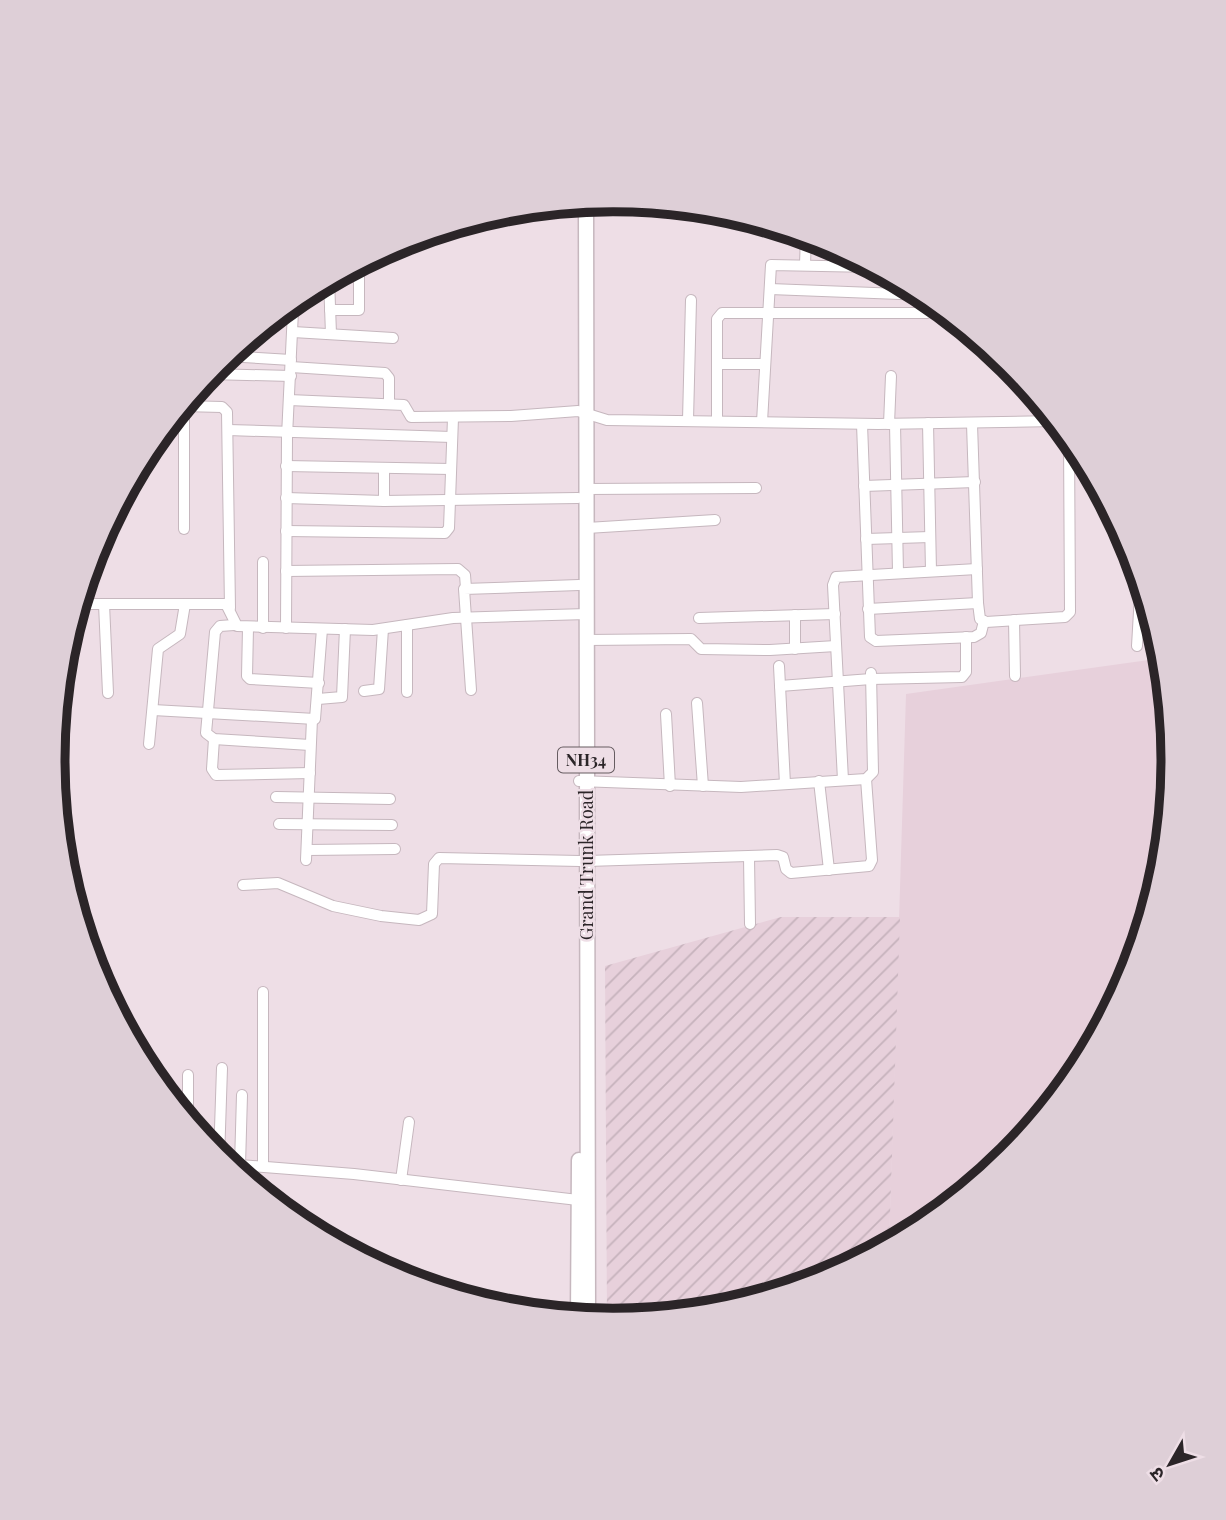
<svg xmlns="http://www.w3.org/2000/svg" width="1226" height="1520" font-family="'Playfair Display','Noto Sans Devanagari',serif">
  <defs>
    <pattern id="industrial-furrows" width="10" height="10" patternUnits="userSpaceOnUse" patternTransform="scale(1.75)"><rect width="10" height="10" fill="#e7d0db"/><path d="M-1 1l2-2M0 10L10 0M9 11l2-2" fill="none" stroke="#c6b2bc"/></pattern>
  </defs>
  <rect width="100%" height="100%" fill="#eedee6"/>
  <path fill="#e7d0db" d="M1163 658 1173 760 1163 870 1131 975 1079 1072 1009 1157 924 1226 889 1245 906 694Z"/>
  <path fill="url(#industrial-furrows)" d="M781 917H900L889 1245 827 1278 722 1310 607 1320 605 966Z"/>
  <g fill="none" stroke-linecap="round" stroke-linejoin="round">
    <g stroke="#c6b7be" stroke-width="12">
      <g id="minor">
        <path d="M805 264 806 236"/>
        <path d="M833 265V245"/>
        <path d="M329 279 331 334"/>
        <path d="M770 289 926 295"/>
        <path d="M330 310H359V263"/>
        <path d="M293 332 393 338"/>
        <path d="M984 343 986 356 1001 357"/>
        <path d="M226 356 291 360"/>
        <path d="M717 364H765"/>
        <path d="M291 367 385 373 389 378V403"/>
        <path d="M1013 368 1016 381 1027 385"/>
        <path d="M209 374 291 376"/>
        <path d="M289 400 404 405 411 417 511 416 578 411 607 420 878 424 1056 421"/>
        <path d="M182 406 222 407 227 412 230 608"/>
        <path d="M688 420 691 300"/>
        <path d="M717 421V319L722 313H927"/>
        <path d="M762 422 771 265 873 267"/>
        <path d="M928 423 931 571"/>
        <path d="M862 424 870 637 876 641 974 637 981 633 984 621"/>
        <path d="M889 424 891 376"/>
        <path d="M895 424 898 572"/>
        <path d="M972 424 978 603 980 619 986 622 1065 617 1070 612 1069 437"/>
        <path d="M228 430 452 437"/>
        <path d="M286 466 451 469"/>
        <path d="M864 486 975 482"/>
        <path d="M587 489 756 488"/>
        <path d="M286 498 384 501 578 498"/>
        <path d="M384 501V468"/>
        <path d="M587 528 715 520"/>
        <path d="M184 529V406"/>
        <path d="M286 531 445 533 449 528 453 418"/>
        <path d="M866 539 930 537"/>
        <path d="M263 562V628"/>
        <path d="M286 571 458 569 465 575 466 588"/>
        <path d="M77 604H226L237 626 373 630 453 618 587 614"/>
        <path d="M104 604 108 693"/>
        <path d="M868 609 978 603"/>
        <path d="M795 615V649"/>
        <path d="M699 618 835 614"/>
        <path d="M1014 620 1015 676"/>
        <path d="M234 625 220 626 215 632 206 733 214 739 310 745"/>
        <path d="M407 625V692"/>
        <path d="M248 628 247 676 250 679 319 683"/>
        <path d="M286 628 287 436 293 311"/>
        <path d="M587 640 691 639 701 649 770 650 836 646"/>
        <path d="M1137 646 1141 577"/>
        <path d="M779 666 785 784"/>
        <path d="M780 686 871 679 962 677 966 672V637"/>
        <path d="M471 690 464 589 579 585"/>
        <path d="M364 691 379 689 383 629"/>
        <path d="M318 699 342 697 345 629"/>
        <path d="M697 703 703 786"/>
        <path d="M153 710 315 719 322 629"/>
        <path d="M666 714 670 786"/>
        <path d="M214 739 212 769 216 775 310 773"/>
        <path d="M149 744 158 649 180 634 185 604"/>
        <path d="M843 780 833 585 836 577 977 569"/>
        <path d="M579 781 741 787 866 779 873 772 871 673"/>
        <path d="M819 781 829 870"/>
        <path d="M276 797 390 799"/>
        <path d="M279 824 392 825"/>
        <path d="M307 850 395 849"/>
        <path d="M749 857 750 924"/>
        <path d="M306 860 312 719"/>
        <path d="M587 861 777 855 783 857 786 869 791 873 869 866 872 860 866 779"/>
        <path d="M243 885 278 883 333 906 381 916 419 920 432 914 434 864 439 858 580 861"/>
        <path d="M263 992V1166"/>
        <path d="M188 1121V1075"/>
        <path d="M219 1159 222 1068"/>
        <path d="M227 1164 354 1174 578 1200"/>
        <path d="M240 1165 242 1095"/>
        <path d="M401 1180 409 1122"/>
      </g>
    </g>
    <g stroke="#c6b7be" stroke-width="17">
      <g id="highway">
        <path d="M586 202 588 1318"/>
        <path d="M578 1317 579 1160"/>
      </g>
    </g>
    <use href="#minor" stroke="#fff" stroke-width="10"/>
    <use href="#highway" stroke="#fff" stroke-width="14"/>
  </g>
  <g text-anchor="middle" stroke-width="5" stroke-linejoin="round" paint-order="stroke">
    <rect fill="#eedee6" stroke="#665c61" stroke-width="2" x="558" y="747.5" width="56" height="25" rx="5"/>
    <g font-size="16" font-weight="bold" fill="#2b2528">
      <text x="586" y="766">NH34</text>
    </g>
    <g font-size="18" fill="#2b2528" stroke="#eedee6">
      <text transform="translate(587 865) rotate(-90)" y="6">Grand Trunk Road</text>
    </g>
  </g>
  <path d="M0 0H1226V1520H0ZM65 760a548 548 0 1 1 1096 0a548 548 0 1 1-1096 0Z" fill="#decfd7" fill-rule="evenodd"/>
  <path fill="none" stroke="#2b2528" stroke-width="9" d="M65 760a548 548 0 1 1 1096 0a548 548 0 1 1-1096 0Z"/>
  <g transform="translate(1170 1464) rotate(231)" stroke="#eedee6" stroke-width="5" paint-order="stroke">
  <path d="M0-5L12 26L0 18L-12 26Z" fill="#2b2528"/>
  <text y="-10" font-size="19" font-weight="bold" text-anchor="middle" fill="#2b2528">उ</text>
  </g>
</svg>
